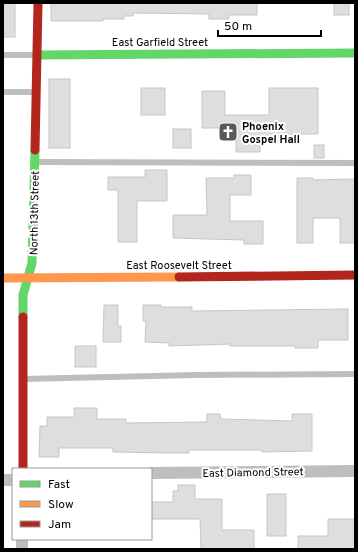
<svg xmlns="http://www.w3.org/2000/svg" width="358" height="552" font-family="Overpass,sans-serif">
  <rect width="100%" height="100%" fill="#fff"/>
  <g fill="#dedede" stroke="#c6c6c6">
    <rect x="3" y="3" width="12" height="34"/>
    <path d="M51 3H257V15H229V19H209V14L133 13V16H124V19H103V21H51Z"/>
    <rect x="334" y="3" width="15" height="12"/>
    <rect x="49" y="79" width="21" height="69"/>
    <rect x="141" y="88" width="24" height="27"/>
    <path d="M269 88H318V134H292V143H260V152H236V128H202V91H225V115H269Z"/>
    <rect x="173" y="129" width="18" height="19"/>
    <rect x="314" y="145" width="10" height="13"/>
    <path d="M145 170H167V201H137V242H118V190H108V177H145Z"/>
    <path d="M234 175H251V195H230V221H263V244H244V240L173 238V215H207L206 178H234Z"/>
    <path d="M297 178H313V180L355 179V243H340V218H313V243H297Z"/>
    <path d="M104 305H118V326H121V342H103Z"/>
    <path d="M143 305H161V307H192V311L348 309V340H318V348H295V346H230V344L169 346V343L145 342 146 321H143Z"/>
    <rect x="75" y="346" width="21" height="21"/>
    <path d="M74 408H97V419H126V423L207 422V414H220L221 419 292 421V414H312V451L262 452V450H189V453H172L113 452V448H59V457H39L40 426H47V417H74Z"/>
    <path d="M178 485H195V499H222V530H254V549H201L200 519H151V502H173V491H178Z"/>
    <rect x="267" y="494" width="19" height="42"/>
    <path d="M328 519H355V549H298V536H328Z"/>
  </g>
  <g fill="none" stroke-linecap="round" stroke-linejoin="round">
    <g stroke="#bebebe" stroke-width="6">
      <path d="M3 55H35"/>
      <path d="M3 92H35"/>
      <path d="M35 162 355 163"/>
      <path d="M23 379 196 375 355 374"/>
    </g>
    <g stroke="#bebebe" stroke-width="12">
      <path d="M151 473 355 471"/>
      <path d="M3 480H13"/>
      <path d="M22 549V539"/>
    </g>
    <g stroke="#63d668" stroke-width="9">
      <path d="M37 55 355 53"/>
      <path d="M23 317V295L32 263 35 150"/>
    </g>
    <path stroke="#ff974d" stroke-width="9" d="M3 278 179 277"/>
    <g stroke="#b3261e" stroke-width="9">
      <path d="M35 150 38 3"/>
      <path d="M179 277 355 275"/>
      <path d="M23 317V469"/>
    </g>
  </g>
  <defs>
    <g id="church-square" transform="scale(1)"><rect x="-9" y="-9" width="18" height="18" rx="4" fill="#595959" stroke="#fff"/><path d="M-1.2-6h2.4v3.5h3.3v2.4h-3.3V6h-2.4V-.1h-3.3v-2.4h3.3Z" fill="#fff"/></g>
  </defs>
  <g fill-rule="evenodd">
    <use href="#church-square" x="228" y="132"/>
  </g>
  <g text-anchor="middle" stroke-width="4" stroke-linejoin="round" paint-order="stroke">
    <g font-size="11" fill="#000" stroke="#fff">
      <text x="160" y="46">East Garfield Street</text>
      <text transform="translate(34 213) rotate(-89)" y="4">North 13th Street</text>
      <text x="179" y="269">East Roosevelt Street</text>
      <text transform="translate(253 472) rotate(-1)" y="4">East Diamond Street</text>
    </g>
    <g font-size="11" font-weight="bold" fill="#000" stroke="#fff" text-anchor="start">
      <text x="242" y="130">Phoenix<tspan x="242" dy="13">Gospel Hall</tspan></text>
    </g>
  </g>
  <rect width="358" height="552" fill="none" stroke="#000000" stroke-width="8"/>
  <rect x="12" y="468" width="140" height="72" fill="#ffffff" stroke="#999999"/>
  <rect x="20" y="481" width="20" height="6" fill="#63d668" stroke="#999999"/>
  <text x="48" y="488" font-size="12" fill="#000000">Fast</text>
  <rect x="20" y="501" width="20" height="6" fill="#ff974d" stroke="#999999"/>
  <text x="48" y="508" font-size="12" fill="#000000">Slow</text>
  <rect x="20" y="521" width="20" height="6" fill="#b3261e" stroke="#999999"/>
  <text x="48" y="528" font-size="12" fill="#000000">Jam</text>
  <path d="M218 30v6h103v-6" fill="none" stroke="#000000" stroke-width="2"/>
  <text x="224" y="30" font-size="12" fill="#000000" stroke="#ffffff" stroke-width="3" paint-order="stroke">50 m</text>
</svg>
